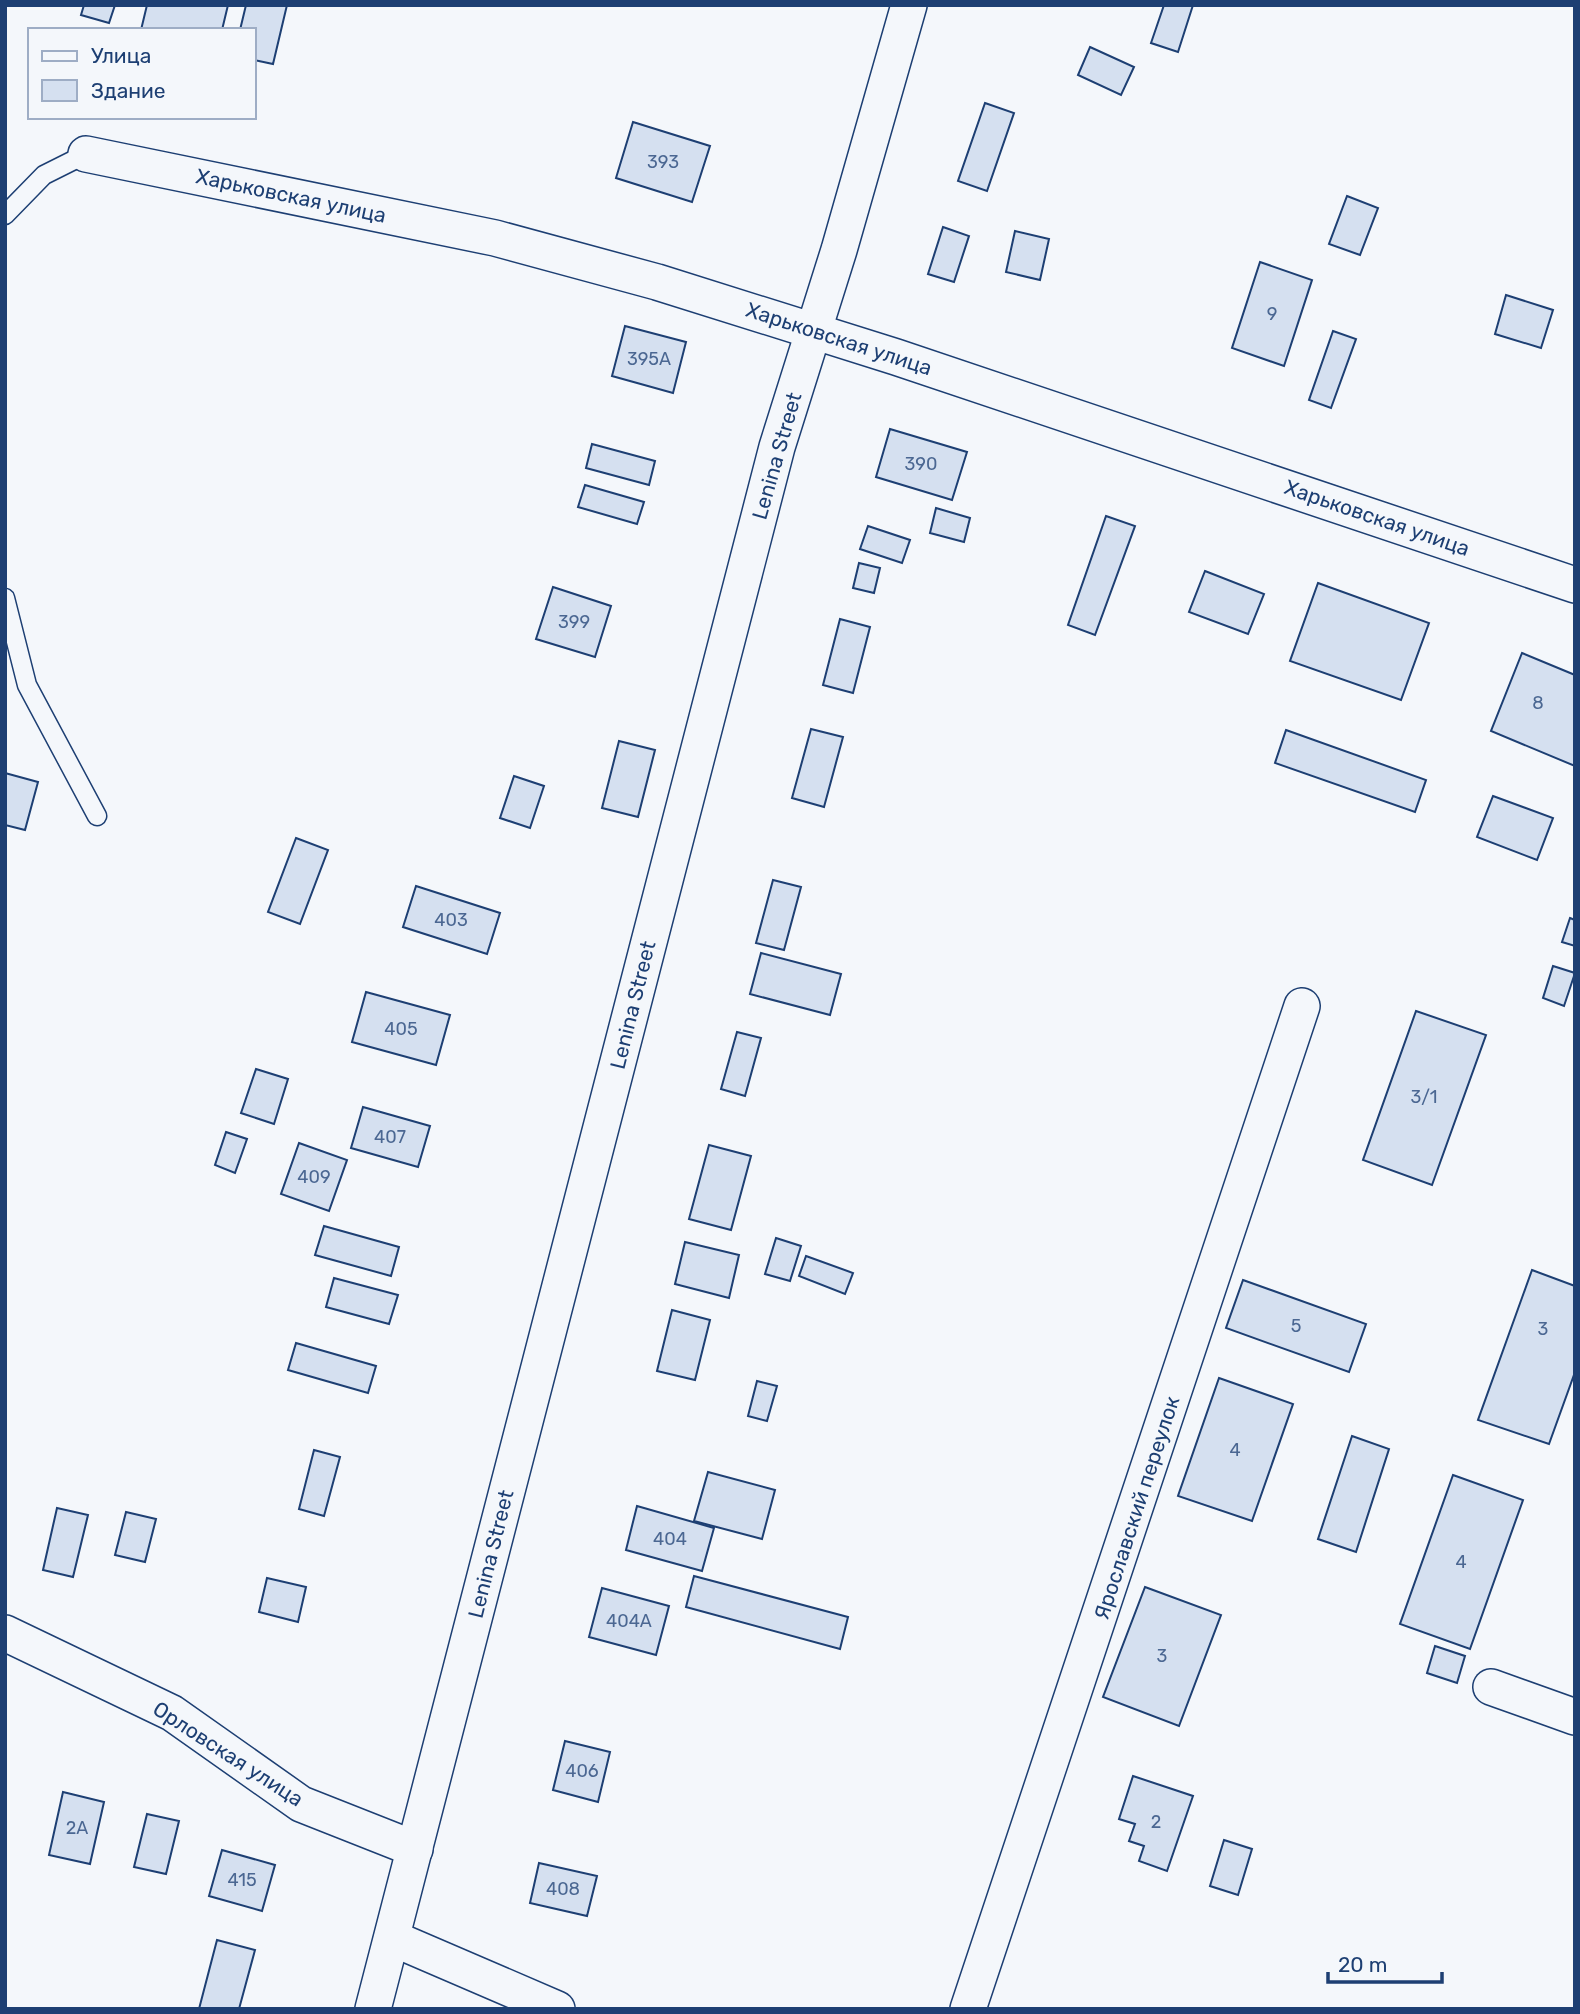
<svg xmlns="http://www.w3.org/2000/svg" width="1580" height="2014" font-family="Rubik,sans-serif">
  <rect width="100%" height="100%" fill="#f4f7fb"/>
  <g fill="#d5e0f0" stroke="#1d3f73" stroke-width="2">
    <path d="M84 5H115L109 23 81 15Z"/>
    <path d="M147 5H228L222 30H141Z"/>
    <path d="M246 5H287L273 64 254 60V30H240Z"/>
    <path d="M1164 5H1193L1178 52 1151 43Z"/>
    <path d="M1090 47 1134 67 1121 95 1078 75Z"/>
    <path d="M985 103 1014 113 987 191 958 181Z"/>
    <path d="M633 122 710 146 692 202 616 178Z"/>
    <path d="M1347 196 1378 208 1360 255 1329 244Z"/>
    <path d="M943 227 969 236 954 282 928 274Z"/>
    <path d="M1015 231 1049 239 1040 280 1006 272Z"/>
    <path d="M1260 262 1312 280 1284 366 1232 348Z"/>
    <path d="M1506 295 1553 310 1541 348 1495 334Z"/>
    <path d="M625 326 686 342 673 393 612 376Z"/>
    <path d="M1333 331 1356 339 1331 408 1309 400Z"/>
    <path d="M890 429 967 452 952 500 876 477Z"/>
    <path d="M592 444 655 461 649 485 586 468Z"/>
    <path d="M585 485 644 502 637 524 578 507Z"/>
    <path d="M936 508 970 518 964 542 930 533Z"/>
    <path d="M1106 516 1135 526 1095 635 1068 625Z"/>
    <path d="M868 526 910 540 902 563 860 549Z"/>
    <path d="M859 563 880 568 874 593 853 588Z"/>
    <path d="M1205 571 1264 594 1248 634 1189 612Z"/>
    <path d="M1318 583 1429 623 1401 700 1290 661Z"/>
    <path d="M553 587 611 606 595 657 536 639Z"/>
    <path d="M840 619 870 627 853 693 823 685Z"/>
    <path d="M1522 653 1575 675V766L1491 731Z"/>
    <path d="M811 729 843 737 824 807 792 798Z"/>
    <path d="M1286 730 1426 780 1415 812 1275 763Z"/>
    <path d="M619 741 655 750 638 817 602 808Z"/>
    <path d="M5 773 38 782 25 830 5 825Z"/>
    <path d="M514 776 544 786 530 828 500 818Z"/>
    <path d="M1493 796 1553 818 1537 860 1477 837Z"/>
    <path d="M296 838 328 850 300 924 268 912Z"/>
    <path d="M773 880 801 887 784 950 756 943Z"/>
    <path d="M416 886 500 913 487 954 403 927Z"/>
    <path d="M1570 918 1575 920V946L1562 942Z"/>
    <path d="M761 953 841 974 830 1015 750 994Z"/>
    <path d="M1553 966 1575 973 1564 1006 1543 998Z"/>
    <path d="M366 992 450 1015 436 1065 352 1042Z"/>
    <path d="M1416 1011 1486 1035 1432 1185 1363 1160Z"/>
    <path d="M737 1032 761 1038 745 1096 721 1089Z"/>
    <path d="M256 1069 288 1079 274 1124 241 1113Z"/>
    <path d="M363 1107 430 1126 418 1167 351 1148Z"/>
    <path d="M226 1132 247 1139 235 1173 215 1165Z"/>
    <path d="M299 1143 347 1160 329 1211 281 1194Z"/>
    <path d="M709 1145 751 1156 731 1230 689 1219Z"/>
    <path d="M324 1226 399 1247 391 1276 315 1255Z"/>
    <path d="M776 1238 801 1246 790 1281 765 1274Z"/>
    <path d="M685 1242 739 1255 729 1298 675 1284Z"/>
    <path d="M806 1256 853 1273 845 1294 799 1276Z"/>
    <path d="M1532 1270 1575 1286V1372L1549 1444 1478 1420Z"/>
    <path d="M334 1278 398 1295 389 1324 326 1307Z"/>
    <path d="M1243 1280 1366 1324 1349 1372 1226 1328Z"/>
    <path d="M672 1310 710 1320 695 1380 657 1371Z"/>
    <path d="M296 1343 376 1366 368 1393 288 1370Z"/>
    <path d="M1219 1378 1293 1404 1252 1521 1178 1496Z"/>
    <path d="M757 1381 777 1386 767 1421 748 1416Z"/>
    <path d="M1352 1436 1389 1449 1356 1552 1318 1539Z"/>
    <path d="M314 1450 340 1457 324 1516 299 1509Z"/>
    <path d="M708 1472 775 1490 762 1539 694 1521Z"/>
    <path d="M1453 1475 1523 1500 1470 1649 1400 1624Z"/>
    <path d="M637 1506 714 1528 702 1571 626 1550Z"/>
    <path d="M57 1508 88 1515 73 1577 43 1570Z"/>
    <path d="M126 1512 156 1519 145 1562 115 1555Z"/>
    <path d="M694 1576 848 1617 840 1649 686 1607Z"/>
    <path d="M267 1578 306 1587 298 1622 259 1612Z"/>
    <path d="M1145 1587 1221 1615 1179 1726 1103 1697Z"/>
    <path d="M602 1588 669 1606 656 1655 589 1637Z"/>
    <path d="M1435 1646 1465 1656 1457 1683 1427 1673Z"/>
    <path d="M565 1741 610 1752 598 1802 553 1790Z"/>
    <path d="M1133 1776 1193 1796 1167 1871 1139 1861 1144 1846 1129 1841 1135 1824 1119 1819Z"/>
    <path d="M63 1792 104 1802 90 1864 49 1855Z"/>
    <path d="M147 1814 179 1821 166 1874 134 1867Z"/>
    <path d="M1224 1840 1252 1849 1238 1895 1210 1886Z"/>
    <path d="M222 1850 275 1865 262 1911 209 1896Z"/>
    <path d="M539 1863 597 1876 587 1916 530 1903Z"/>
    <path d="M217 1940 255 1950 239 2009H199Z"/>
  </g>
  <g fill="none" stroke-linecap="round" stroke-linejoin="round">
    <g stroke="#1d3f73" stroke-width="21">
      <g id="lane">
        <path d="M5 215 44 175 86 154"/>
        <path d="M5 598 27 685 97 816"/>
      </g>
    </g>
    <g stroke="#1d3f73" stroke-width="38">
      <g id="street">
        <path d="M86 154 495 238 657 282 896 357 1575 585"/>
        <path d="M5 1633 172 1713 301 1804 415 1849"/>
        <path d="M1491 1687 1575 1717"/>
        <path d="M392 1938 557 2009"/>
        <path d="M373 2009 777 447 839 250 909 5"/>
        <path d="M968 2009 1302 1006"/>
      </g>
    </g>
    <use href="#lane" stroke="#f4f7fb" stroke-width="18"/>
    <use href="#street" stroke="#f4f7fb" stroke-width="35"/>
  </g>
  <g text-anchor="middle" stroke-width="5" stroke-linejoin="round" paint-order="stroke">
    <g font-size="18" fill="#4b6792">
      <text x="663" y="168">393</text>
      <text x="1272" y="320">9</text>
      <text x="649" y="365">395А</text>
      <text x="921" y="470">390</text>
      <text x="574" y="628">399</text>
      <text x="1538" y="709">8</text>
      <text x="451" y="926">403</text>
      <text x="401" y="1035">405</text>
      <text x="1424" y="1103">3/1</text>
      <text x="390" y="1143">407</text>
      <text x="314" y="1183">409</text>
      <text x="1296" y="1332">5</text>
      <text x="1543" y="1335">3</text>
      <text x="1235" y="1456">4</text>
      <text x="670" y="1545">404</text>
      <text x="1461" y="1568">4</text>
      <text x="629" y="1627">404А</text>
      <text x="1162" y="1662">3</text>
      <text x="582" y="1777">406</text>
      <text x="1156" y="1828">2</text>
      <text x="77" y="1834">2А</text>
      <text x="242" y="1886">415</text>
      <text x="563" y="1895">408</text>
    </g>
    <g font-size="21" fill="#1d3f73" stroke="#f4f7fb">
      <text transform="translate(291 196) rotate(12)" y="7">Харьковская улица</text>
      <text transform="translate(839 339) rotate(18)" y="7">Харьковская улица</text>
      <text transform="translate(777 456) rotate(-74)" y="7">Lenina Street</text>
      <text transform="translate(1377 518) rotate(19)" y="7">Харьковская улица</text>
      <text transform="translate(633 1005) rotate(-76)" y="7">Lenina Street</text>
      <text transform="translate(1137 1508) rotate(-72)" y="7">Ярославский переулок</text>
      <text transform="translate(491 1554) rotate(-76)" y="7">Lenina Street</text>
      <text transform="translate(228 1754) rotate(33)" y="7">Орловская улица</text>
    </g>
  </g>
  <rect width="1580" height="2014" fill="none" stroke="#1d3f73" stroke-width="14"/>
  <rect x="28" y="28" width="228" height="91" fill="#f4f7fb" stroke="#9eadc5" stroke-width="2"/>
  <rect x="42" y="51" width="35" height="10" fill="#f4f7fb" stroke="#9eadc5" stroke-width="2"/>
  <text x="91" y="63" font-size="21" fill="#1d3f73">Улица</text>
  <rect x="42" y="80" width="35" height="21" fill="#d5e0f0" stroke="#9eadc5" stroke-width="2"/>
  <text x="91" y="98" font-size="21" fill="#1d3f73">Здание</text>
  <path d="M1328 1972v10h114v-10" fill="none" stroke="#1d3f73" stroke-width="3.5"/>
  <text x="1338" y="1972" font-size="21" fill="#1d3f73" stroke="#f4f7fb" stroke-width="5" paint-order="stroke">20 m</text>
</svg>
